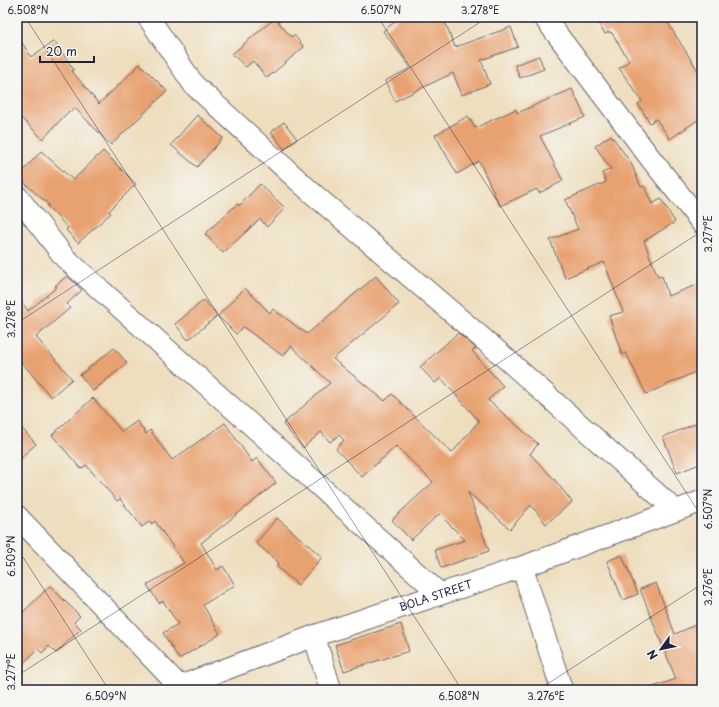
<svg xmlns="http://www.w3.org/2000/svg" width="719" height="707" font-family="'Playpen Sans',sans-serif">
  <rect width="100%" height="100%" fill="#f6f6f2"/>
  <filter id="ink" filterUnits="userSpaceOnUse"><feTurbulence type="fractalNoise" baseFrequency=".025" numOctaves="2"/><feDisplacementMap in="SourceGraphic" scale="8" xChannelSelector="R" yChannelSelector="G"/><feConvolveMatrix kernelMatrix="1 2 1 2 8 2 1 2 1" color-interpolation-filters="sRGB"/></filter>
  <filter id="wash" filterUnits="userSpaceOnUse"><feTurbulence type="fractalNoise" baseFrequency=".012" numOctaves="4" result="noise"/><feDisplacementMap in="SourceGraphic" scale="16" xChannelSelector="R" yChannelSelector="G"/><feGaussianBlur stdDeviation="0.9" result="paint"/><feColorMatrix in="noise" values="0 0 0 0 0 0 0 0 0 0 0 0 0 0 0 0 0 1.4 0 .05"/><feComposite in="paint" operator="in"/></filter>
  <g filter="url(#wash)">
    <rect width="100%" height="100%" fill="#eedebe"/>
    <g id="blocks">
      <g fill="#e8a170">
        <path d="M401 17H443L455 47 511 27 518 47 481 60 490 84 462 95 453 73 395 101 385 81 411 68 383 31Z"/>
        <path d="M594 17H664L702 77V117L670 139 656 119 650 123 638 104 642 101 619 68 629 61 612 33 609 32 605 34Z"/>
        <path d="M275 18 291 37 294 35 304 47 267 78 253 61 246 67 232 54Z"/>
        <path d="M17 35 31 57 54 41 74 70 72 71 99 104 140 64 167 91 111 145 75 108 70 113 69 111 43 139 17 114Z"/>
        <path d="M539 56 544 69 520 78 515 65Z"/>
        <path d="M572 89 585 117 540 136 563 181 539 193 537 189 500 206 479 161 457 174 435 135 468 116 475 128 516 109 517 113Z"/>
        <path d="M197 115 223 138 197 167 171 145Z"/>
        <path d="M284 122 297 139 284 149 271 132Z"/>
        <path d="M611 135 631 163 641 187 644 186 652 204 661 199 675 222 644 241 658 277 662 276 668 296 702 283V369L646 394 626 353 622 355 609 316 623 312 604 262 565 278 550 240 578 229 565 200 606 182 602 173 611 169 595 146Z"/>
        <path d="M41 151 73 180 103 151 136 184 109 211 111 213 78 243 66 230 68 228 47 206 49 205 18 177Z"/>
        <path d="M260 184 285 208 267 227 260 219 223 253 205 234 237 204 239 206Z"/>
        <path d="M67 276 82 290 67 304 70 308 36 337 72 379 51 397 17 357V295L28 311 57 287 55 286Z"/>
        <path d="M376 276 399 304 333 359 385 401 392 394 452 453 479 421 441 378 435 383 420 367 458 333 476 348 472 351 503 386 488 400 538 444 530 454 554 479 572 502 546 524 531 505 510 529 468 492 489 551 441 568 435 550 465 540 439 514 411 540 392 520 433 482 396 446 362 477 336 449 344 440 339 435 330 442 321 432 303 448 283 424 330 383 291 346 283 356 243 327 236 334 218 316 245 288 270 313 273 309 307 334Z"/>
        <path d="M204 300 217 316 188 340 175 324Z"/>
        <path d="M114 348 127 363 93 391 80 375Z"/>
        <path d="M93 398 122 432 137 421 146 434 150 430 172 460 225 423 252 462 257 458 276 483 201 543 217 570 223 566 235 585 203 605 220 634 179 659 163 633 178 624 163 601 159 603 147 585 184 563 155 521 152 524 150 521 142 527 120 499 117 501 86 465 81 469 52 435Z"/>
        <path d="M702 421V463L677 473 663 437Z"/>
        <path d="M17 423 36 444 17 461Z"/>
        <path d="M277 518 322 557 298 585 276 566 279 563 256 543Z"/>
        <path d="M622 555 638 594 623 600 607 561Z"/>
        <path d="M656 583 675 634 702 622V690H651L650 688 676 679 640 589Z"/>
        <path d="M50 586 80 616 74 622 81 629 56 653 49 646 42 653 38 649 17 669V618Z"/>
        <path d="M401 624 409 651 344 671 335 645Z"/>
      </g>
    </g>
  </g>
  <g filter="url(#ink)">
    <use href="#blocks" fill-opacity="0" stroke="#696469" stroke-width="1"/>
    <g fill="none" stroke-linecap="round" stroke-linejoin="round">
      <g stroke="#696469" stroke-width="23">
        <g id="minor">
          <path d="M148 17 194 85 312 193 502 355 675 510"/>
          <path d="M544 17 651 159 702 223"/>
          <path d="M17 196 65 258 440 594"/>
          <path d="M17 516 179 686"/>
          <path d="M522 567 562 690"/>
          <path d="M314 636 331 690"/>
          <path id="s1" d="M170 690 314 636 522 567 702 501"/>
        </g>
      </g>
      <use href="#minor" stroke="#fff" stroke-width="21"/>
    </g>
  </g>
  <path fill="none" stroke="#22223b" stroke-width="1" stroke-opacity="0.45" d="M25 17 462 690M378 17 702 517M17 323 488 17M17 548 109 690M17 676 702 231M538 690 702 584"/>
  <g text-anchor="middle" stroke-width="3.5" stroke-linejoin="round" paint-order="stroke">
    <g font-size="11" fill="#22223b" stroke="#f6f6f2">
      <text dy="4" stroke="none"><textPath href="#s1" startOffset="282">BOLA STREET</textPath></text>
    </g>
  </g>
  <rect width="719" height="707" fill="none" stroke="#f6f6f2" stroke-width="44"/>
  <g transform="translate(661 649) rotate(237)" stroke="#f6f6f2" stroke-width="3" paint-order="stroke">
  <path d="M0-3L7 15L0 10L-7 15Z" fill="#22223b"/>
  <text y="-6" font-size="11" font-weight="bold" text-anchor="middle" fill="#22223b">N</text>
  </g>
  <path d="M40 56v6h54v-6" fill="none" stroke="#22223b" stroke-width="2"/>
  <text x="46" y="56" font-size="12" fill="#22223b" stroke="#f6f6f2" stroke-width="3" paint-order="stroke">20 m</text>
  <rect x="22" y="22" width="675" height="663" fill="none" stroke="#22223b" stroke-width="1.5"/>
  <g font-size="10" text-anchor="middle" fill="#22223b">
    <text x="28" y="14">6.508°N</text>
    <text x="381" y="14">6.507°N</text>
    <text x="480" y="14">3.278°E</text>
    <text transform="translate(708 234) rotate(-90)" y="4">3.277°E</text>
    <text transform="translate(11 319) rotate(-90)" y="4">3.278°E</text>
    <text transform="translate(708 509) rotate(-90)" y="4">6.507°N</text>
    <text transform="translate(11 556) rotate(-90)" y="4">6.509°N</text>
    <text transform="translate(708 587) rotate(-90)" y="4">3.276°E</text>
    <text transform="translate(11 672) rotate(-90)" y="4">3.277°E</text>
    <text x="106" y="700">6.509°N</text>
    <text x="459" y="700">6.508°N</text>
    <text x="546" y="700">3.276°E</text>
  </g>
</svg>
